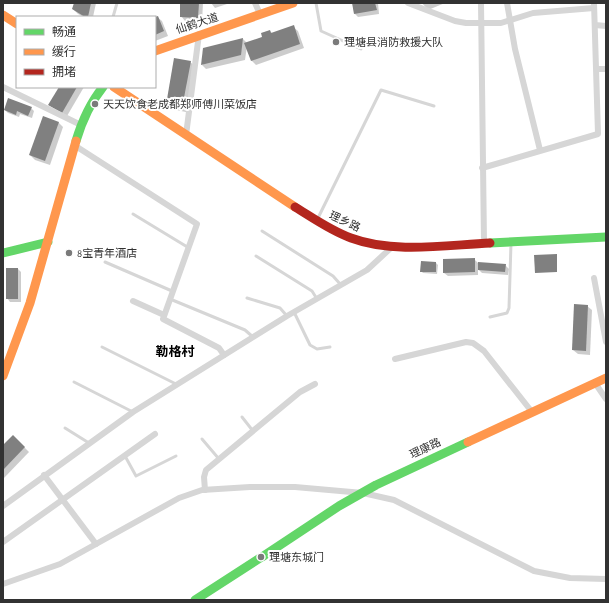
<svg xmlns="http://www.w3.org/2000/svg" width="609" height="603" font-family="'Alegreya Sans','Noto Sans SC',sans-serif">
  <rect width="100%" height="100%" fill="#fff"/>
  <g fill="#0003">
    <path d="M75 3H96L93 17H84L78 14 73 9Z"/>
    <path d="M181 3H203L202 22 185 21 181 16Z"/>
    <path d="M211 3H230L215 8Z"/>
    <path d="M353 3H378L379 14 358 17 355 14Z"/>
    <path d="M422 3H445L428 10Z"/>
    <path d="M157 17 162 21 168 36 155 41V18Z"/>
    <path d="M293 27 298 31 304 48 256 65 252 61 247 46 245 60 206 69 202 65 243 39 247 43 263 37 270 31 273 34Z"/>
    <path d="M190 62 195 66 186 112 171 109 167 105Z"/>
    <path d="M60 87H84L67 116 50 105Z"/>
    <path d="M31 108 34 111 32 118 20 114 19 117 8 113 5 110Z"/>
    <path d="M58 122 63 127 50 165 35 160 30 155Z"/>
    <path d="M474 259 478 263 505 265 509 269 508 275 482 273 478 269V275L448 276 444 273Z"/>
    <path d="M436 263 438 265 437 274 423 273 421 271Z"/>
    <path d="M18 269 21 272V302H10L7 298Z"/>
    <path d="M587 306 592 310 590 355 578 354 573 350Z"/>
    <path d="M13 436 29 452 4 478 3 447Z"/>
  </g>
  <g fill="#808080">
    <path d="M74 3H91L88 17H85L72 9Z"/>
    <path d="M180 3H199L198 18 180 17Z"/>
    <path d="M352 3H375L377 10 354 14Z"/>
    <path d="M158 16 164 31 155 35V17Z"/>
    <path d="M294 25 300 44 251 61 244 43 262 37 261 33 270 30 271 33Z"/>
    <path d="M243 38 241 55 201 65 203 48Z"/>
    <path d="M174 58 191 61 182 108 166 105Z"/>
    <path d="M59 87H77L62 113 48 105Z"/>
    <path d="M8 98 32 107 28 116 17 111 16 115 4 110Z"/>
    <path d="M43 116 59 122 45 161 29 155Z"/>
    <path d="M557 254V272L535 273 534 255Z"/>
    <path d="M475 258V272L443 273V259Z"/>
    <path d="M421 261 436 262V272H420Z"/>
    <path d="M478 262 506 264 505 272 478 270Z"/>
    <rect x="6" y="268" width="12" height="31"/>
    <path d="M574 304 588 305 586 351 572 350Z"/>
    <path d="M13 435 25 447 3 470V445Z"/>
  </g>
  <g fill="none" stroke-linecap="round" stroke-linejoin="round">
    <g stroke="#d6d6d6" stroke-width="3">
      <path d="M316 3 321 31 361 49"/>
      <path d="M113 17 117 3"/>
      <path d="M133 214 189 248"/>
      <path d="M317 220 381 90 434 106"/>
      <path d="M262 231 333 276 341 285"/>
      <path d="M256 256 312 291 317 299"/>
      <path d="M105 262 172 291"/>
      <path d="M247 298 280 308 287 316"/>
      <path d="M170 299 245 330 253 337"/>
      <path d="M294 312 310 345 317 349 330 347"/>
      <path d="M490 317 507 313 509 308 511 243"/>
      <path d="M102 347 176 384"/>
      <path d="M74 382 133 412"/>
      <path d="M242 417 253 431"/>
      <path d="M65 428 89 443"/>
      <path d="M202 439 219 459"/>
      <path d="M125 456 136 476 176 456"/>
    </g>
    <g stroke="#d6d6d6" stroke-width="6">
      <path d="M255 3 260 14"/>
      <path d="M408 3 455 21 466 23H501L533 13 594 8"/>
      <path d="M481 3 484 243"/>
      <path d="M507 3 515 49 540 150"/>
      <path d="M595 25 606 26"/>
      <path d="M597 69H606"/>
      <path d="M3 87 81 125"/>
      <path d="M186 135 199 34"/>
      <path d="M74 145 197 224 163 319 219 348 224 355"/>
      <path d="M482 168 598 134 594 3"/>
      <path d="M594 278 606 342"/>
      <path d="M133 301 164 315"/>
      <path d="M395 359 466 342 473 343 484 351 532 412"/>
      <path d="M595 383 606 399"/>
      <path d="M44 475 96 544"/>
      <path d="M205 490 204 477 206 470 300 392 315 384"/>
      <path d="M3 506 133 412 287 316 367 270 393 246"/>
      <path d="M3 542 155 434"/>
      <path d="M3 584 60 564 179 498 202 490 250 487H295L363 493 394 500 534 571 570 578 606 579"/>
    </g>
    <g stroke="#63d668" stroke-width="9">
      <path d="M76 141C82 121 90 103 103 87"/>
      <path d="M490 243 606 237"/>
      <path d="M3 253 48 242"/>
      <path d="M262 557 339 506 376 485 468 442"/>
      <path d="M195 600 260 558"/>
    </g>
    <g stroke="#ff974d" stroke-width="9">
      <path d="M3 15 17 24"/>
      <path d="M155 51 293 3"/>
      <path d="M114 87 295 207"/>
      <path d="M3 376 30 303 76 141"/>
      <path d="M468 442 606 378"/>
    </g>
    <path stroke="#b3261e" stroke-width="9" d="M295 207C313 218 331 231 351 238 394 254 446 245 490 243"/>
  </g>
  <g fill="#7a7a7a" stroke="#fff" stroke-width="1.5">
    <circle cx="336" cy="42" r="4"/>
    <circle cx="95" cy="104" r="4"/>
    <circle cx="69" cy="253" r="4"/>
    <circle cx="261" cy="557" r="4"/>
  </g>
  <g text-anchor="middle" stroke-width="4" stroke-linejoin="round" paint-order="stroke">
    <g font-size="11" fill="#323232" stroke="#fff">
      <text transform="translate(197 23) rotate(-18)" y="4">仙鹤大道</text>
      <text transform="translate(345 221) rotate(25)" y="4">理乡路</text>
      <text transform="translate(425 448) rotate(-25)" y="4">理康路</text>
    </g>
    <g font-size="11" fill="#323232" stroke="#fff" text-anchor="start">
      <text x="344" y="46">理塘县消防救援大队</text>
      <text x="103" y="108">天天饮食老成都郑师傅川菜饭店</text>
      <text x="77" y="257">8宝青年酒店</text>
      <text x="269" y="561">理塘东城门</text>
    </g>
    <g font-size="13" font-weight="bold" fill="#000" stroke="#fff">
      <text x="175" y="356">勒格村</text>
    </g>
  </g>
  <rect width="609" height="603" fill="none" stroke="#323232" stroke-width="8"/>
  <rect x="16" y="16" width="140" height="72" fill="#ffffff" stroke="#adadad"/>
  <rect x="24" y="29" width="20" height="6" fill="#63d668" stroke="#adadad"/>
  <text x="52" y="36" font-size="12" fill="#323232">畅通</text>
  <rect x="24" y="49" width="20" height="6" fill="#ff974d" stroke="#adadad"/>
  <text x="52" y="56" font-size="12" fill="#323232">缓行</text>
  <rect x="24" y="69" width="20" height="6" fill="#b3261e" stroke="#adadad"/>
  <text x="52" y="76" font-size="12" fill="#323232">拥堵</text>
</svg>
